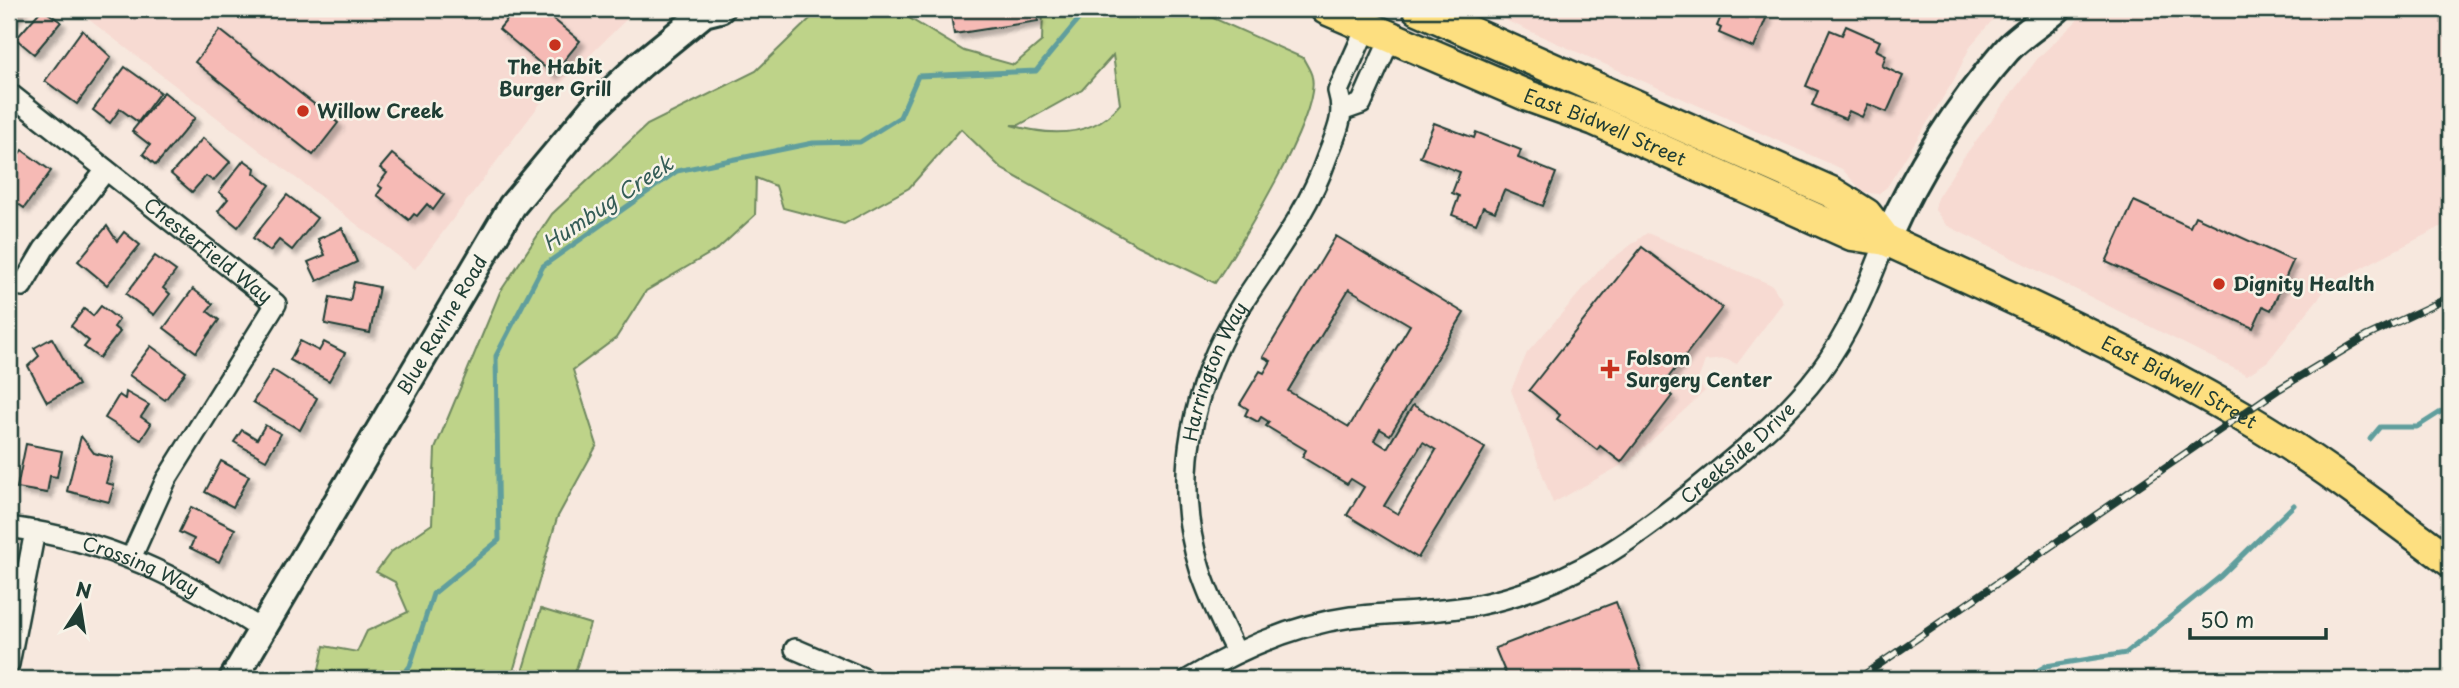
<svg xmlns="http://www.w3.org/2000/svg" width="2459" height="688" font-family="'Playpen Sans',sans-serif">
  <defs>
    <filter id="shadow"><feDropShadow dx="5" dy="5" stdDeviation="2" flood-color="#0004"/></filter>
  </defs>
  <rect width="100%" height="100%" fill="#f7e8de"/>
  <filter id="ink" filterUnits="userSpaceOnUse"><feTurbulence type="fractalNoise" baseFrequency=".0143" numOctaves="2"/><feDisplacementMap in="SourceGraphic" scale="14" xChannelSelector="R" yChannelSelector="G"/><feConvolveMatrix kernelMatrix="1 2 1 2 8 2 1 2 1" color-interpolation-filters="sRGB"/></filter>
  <g filter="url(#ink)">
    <g fill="#f7dad2">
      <path d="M75 9H637L540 104 415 269Z"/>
      <path d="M1480 9H2002L1971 45 1954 80 1887 187 1878 194 1863 192 1842 169Z"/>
      <path d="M2089 9H2450V222L2330 284 2268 361 2247 375 1946 225 1935 210 1937 198 1963 158 2038 58Z"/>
      <path d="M1647 233 1772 285 1783 302 1737 364 1725 359 1705 361 1697 383 1705 391 1629 461 1553 503 1511 390 1527 353 1542 336 1604 265Z"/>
    </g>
    <g fill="#bed389" stroke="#6e885e" stroke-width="2" fill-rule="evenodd">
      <path d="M820 9H894L964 51 1014 65 1042 41 1043 9H1193L1303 58C1306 64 1311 71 1312 77 1321 115 1238 248 1215 283L1139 246 1002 169 961 129 909 188 844 224 783 208 776 186 756 178 755 215 719 248 646 291 616 338 573 370 597 445 557 518 511 679H317L324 646 357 652 367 631 408 612 395 582 376 572 391 552 432 524 435 449 500 292 552 214 647 125 756 71ZM1113 55 1120 104C1092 139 1049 136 1011 125H1019L1082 90Z"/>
      <path d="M541 609 590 624 573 679H520Z"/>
    </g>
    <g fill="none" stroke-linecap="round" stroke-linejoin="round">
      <g stroke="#609e9d" stroke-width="5">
        <path d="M2370 439 2380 427H2417L2450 406"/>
        <path d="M400 679 410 666 433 594 499 540 496 356 543 266 677 171 813 143 860 142 900 117 918 76 1036 71 1087 9"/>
        <path d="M2023 679 2046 666 2126 653 2221 576 2294 505"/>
      </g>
    </g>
    <g fill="#f6bab5" stroke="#1f3d34" stroke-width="2" fill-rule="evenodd" filter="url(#shadow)">
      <path d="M9 9H22L9 24Z"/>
      <path d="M42 9 61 22 34 54 16 39Z"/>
      <path d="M516 9H541L580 41 553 74 499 29Z"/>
      <path d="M950 9H1036L1038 21 954 34Z"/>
      <path d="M1724 9H1764L1762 14 1767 16 1754 48 1719 33 1721 28 1717 26Z"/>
      <path d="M1846 26 1880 41 1876 50 1886 55 1882 66 1903 76 1887 112 1868 104 1862 117 1849 111 1845 119 1812 105 1818 91 1806 86 1830 30 1842 35Z"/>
      <path d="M82 30 111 57 77 104 45 81Z"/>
      <path d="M220 30 338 123 313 155 195 62Z"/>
      <path d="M125 67 160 92 138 122 120 109 110 123 93 110Z"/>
      <path d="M164 92 195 118 156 165 143 154 150 145 132 131Z"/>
      <path d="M1434 123 1474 138 1476 132 1521 150 1518 158 1556 173 1543 206 1504 190 1495 212 1483 207 1476 224 1452 215 1459 196 1452 193 1460 172 1420 157Z"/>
      <path d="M203 138 230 162 213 181 206 176 192 192 171 174Z"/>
      <path d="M22 150 51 171 24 208 9 197V167Z"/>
      <path d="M392 154 444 195 433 210 427 204 417 216 414 214 409 220 377 195 382 188 378 185 387 173 380 168Z"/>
      <path d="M244 160 255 168 254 173 270 185 238 227 218 211 228 199 219 192Z"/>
      <path d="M287 195 317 218 292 250 279 240 270 251 253 238Z"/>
      <path d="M2134 201 2190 227 2195 216 2293 261 2271 310 2263 306 2253 328 2106 262Z"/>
      <path d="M107 226 117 241 124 232 140 245 107 285 78 261Z"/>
      <path d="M342 228 357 262 317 281 308 262 325 255 318 239Z"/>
      <path d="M1336 236 1464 313 1390 435 1380 429 1374 440 1387 448 1413 405 1485 448 1418 558 1347 515 1364 487 1351 479 1347 484 1302 457 1306 450 1266 426 1269 422 1261 417 1258 422 1245 415 1248 409 1240 404 1260 371 1264 373 1271 361 1263 357ZM1349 289 1410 325 1349 427 1288 391ZM1423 442 1436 450 1398 514 1384 506Z"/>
      <path d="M1642 247 1722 308 1661 387 1672 396 1621 462 1600 446 1597 450 1557 419 1560 415 1529 390Z"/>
      <path d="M155 256 176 271 163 288 170 294 154 315 126 294Z"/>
      <path d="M354 282 379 287 370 333 325 324 330 297 350 301Z"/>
      <path d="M193 289 213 304 207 311 219 320 196 352 164 328Z"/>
      <path d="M101 306 119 320 114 327 120 332 99 358 84 347 89 341 71 326 84 309 93 316Z"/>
      <path d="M52 338 78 385 47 402 28 366 39 356 34 348Z"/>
      <path d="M300 341 319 351 324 342 345 353 329 381 290 360Z"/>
      <path d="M151 346 186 372 165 400 129 375Z"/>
      <path d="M273 370 317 398 300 430 253 402Z"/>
      <path d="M126 392 149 405 141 417 151 424 141 440 105 418 119 395 125 399Z"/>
      <path d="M265 425 281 434 266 460 234 442 242 430 257 439Z"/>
      <path d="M81 436 94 453 113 458 106 483 114 485 109 502 67 491Z"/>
      <path d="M26 444 62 451 57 477 50 476 47 493 17 488Z"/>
      <path d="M221 461 249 476 233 507 205 492Z"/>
      <path d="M191 507 235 529 219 562 190 548 194 539 179 532Z"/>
      <path d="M1616 602 1643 675 1633 679H1508L1495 648Z"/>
    </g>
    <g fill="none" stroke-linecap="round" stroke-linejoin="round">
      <g stroke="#1f3d34" stroke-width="24">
        <g id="street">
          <path id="s1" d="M9 93 276 304 166 480 131 558"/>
          <path d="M1344 110 1361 104 1391 37"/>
          <path d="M22 286 44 249 106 170"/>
          <path id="s2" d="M9 527C109 541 179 576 262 630"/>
          <path d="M795 649 865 679"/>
          <path id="s3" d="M1236 652C1223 625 1209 598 1200 569 1171 478 1192 384 1242 304 1273 256 1308 212 1327 157 1336 133 1346 117 1338 91L1367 26"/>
          <path d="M9 664 35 531"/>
          <path id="s4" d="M1189 679C1239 649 1293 625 1351 617 1393 612 1437 613 1478 605 1574 585 1639 537 1712 476 1751 444 1789 413 1819 373 1849 333 1868 287 1886 240"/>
        </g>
      </g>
      <g stroke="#1f3d34" stroke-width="32">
        <g id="secondary">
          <path d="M1886 240C1916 172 1957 107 2007 50 2021 35 2041 23 2057 9"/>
          <path id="s5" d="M233 679 512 206 592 110 640 65 704 13 720 9"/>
        </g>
      </g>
      <g stroke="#1f3d34" stroke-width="35">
        <g id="primary">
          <path id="s6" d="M1326 9 1528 96 1595 120 1852 235 1886 240C2006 295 2128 349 2242 416 2315 458 2382 511 2450 561"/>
          <path d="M1418 9 1831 192 1866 214 1886 240"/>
        </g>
      </g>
      <use href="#street" stroke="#f7f3e8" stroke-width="19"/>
      <use href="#secondary" stroke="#f7f3e8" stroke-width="26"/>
      <use href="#primary" stroke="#fddf80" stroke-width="30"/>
      <g stroke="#1f3d34" stroke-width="8">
        <path id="rail" d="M1858 679 2279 389 2367 336 2450 297"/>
      </g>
      <use href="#rail" stroke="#f7f3e8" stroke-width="5" stroke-dasharray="16" stroke-linecap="butt"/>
    </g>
  </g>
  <g fill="#c8321e" stroke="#f7f3e8" stroke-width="2.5">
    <circle cx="555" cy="45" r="7"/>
    <circle cx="303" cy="111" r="7"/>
    <circle cx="2219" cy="284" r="7"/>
    <path d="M1606.5 358.5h7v7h7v7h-7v7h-7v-7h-7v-7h7z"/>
  </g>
  <g text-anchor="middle" stroke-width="5" stroke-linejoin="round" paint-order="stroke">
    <g font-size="19" font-weight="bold" fill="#1f3d34" stroke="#f7f3e8" text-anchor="start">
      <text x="555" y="74" text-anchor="middle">The Habit<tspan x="555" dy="22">Burger Grill</tspan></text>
      <text x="317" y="118">Willow Creek</text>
      <text x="2233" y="291">Dignity Health</text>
      <text x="1626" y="365">Folsom<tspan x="1626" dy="22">Surgery Center</tspan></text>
    </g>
    <g font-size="19" fill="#1f3d34" stroke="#f7f3e8">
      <text dy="7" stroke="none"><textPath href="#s6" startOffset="303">East Bidwell Street</textPath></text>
      <text dy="7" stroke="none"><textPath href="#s1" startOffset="254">Chesterfield Way</textPath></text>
      <text dy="7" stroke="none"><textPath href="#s5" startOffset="411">Blue Ravine Road</textPath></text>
      <text dy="7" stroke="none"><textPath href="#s3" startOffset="294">Harrington Way</textPath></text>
      <text dy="7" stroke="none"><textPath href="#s6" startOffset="933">East Bidwell Street</textPath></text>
      <text dy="7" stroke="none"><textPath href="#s4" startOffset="607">Creekside Drive</textPath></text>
      <text dy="7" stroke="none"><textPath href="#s2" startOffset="138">Crossing Way</textPath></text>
    </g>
    <g font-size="21" font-style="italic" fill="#355d57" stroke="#f7f3e8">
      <text transform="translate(608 204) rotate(-34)" y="7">Humbug Creek</text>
    </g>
  </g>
  <rect width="2459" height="688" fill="none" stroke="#f7f3e8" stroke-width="35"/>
  <rect x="18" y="18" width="2424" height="653" fill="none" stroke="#1f3d34" stroke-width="2.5" filter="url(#ink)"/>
  <g transform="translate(80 607) rotate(12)" stroke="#f7f3e8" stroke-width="5" paint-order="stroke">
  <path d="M0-5L12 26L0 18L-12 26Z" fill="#1f3d34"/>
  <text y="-10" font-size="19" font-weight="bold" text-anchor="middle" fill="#1f3d34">N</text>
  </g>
  <path d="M2190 628v10h136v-10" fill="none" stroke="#1f3d34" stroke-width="3.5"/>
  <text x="2200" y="628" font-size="21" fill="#1f3d34" stroke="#f7f3e8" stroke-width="5" paint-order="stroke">50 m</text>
</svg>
